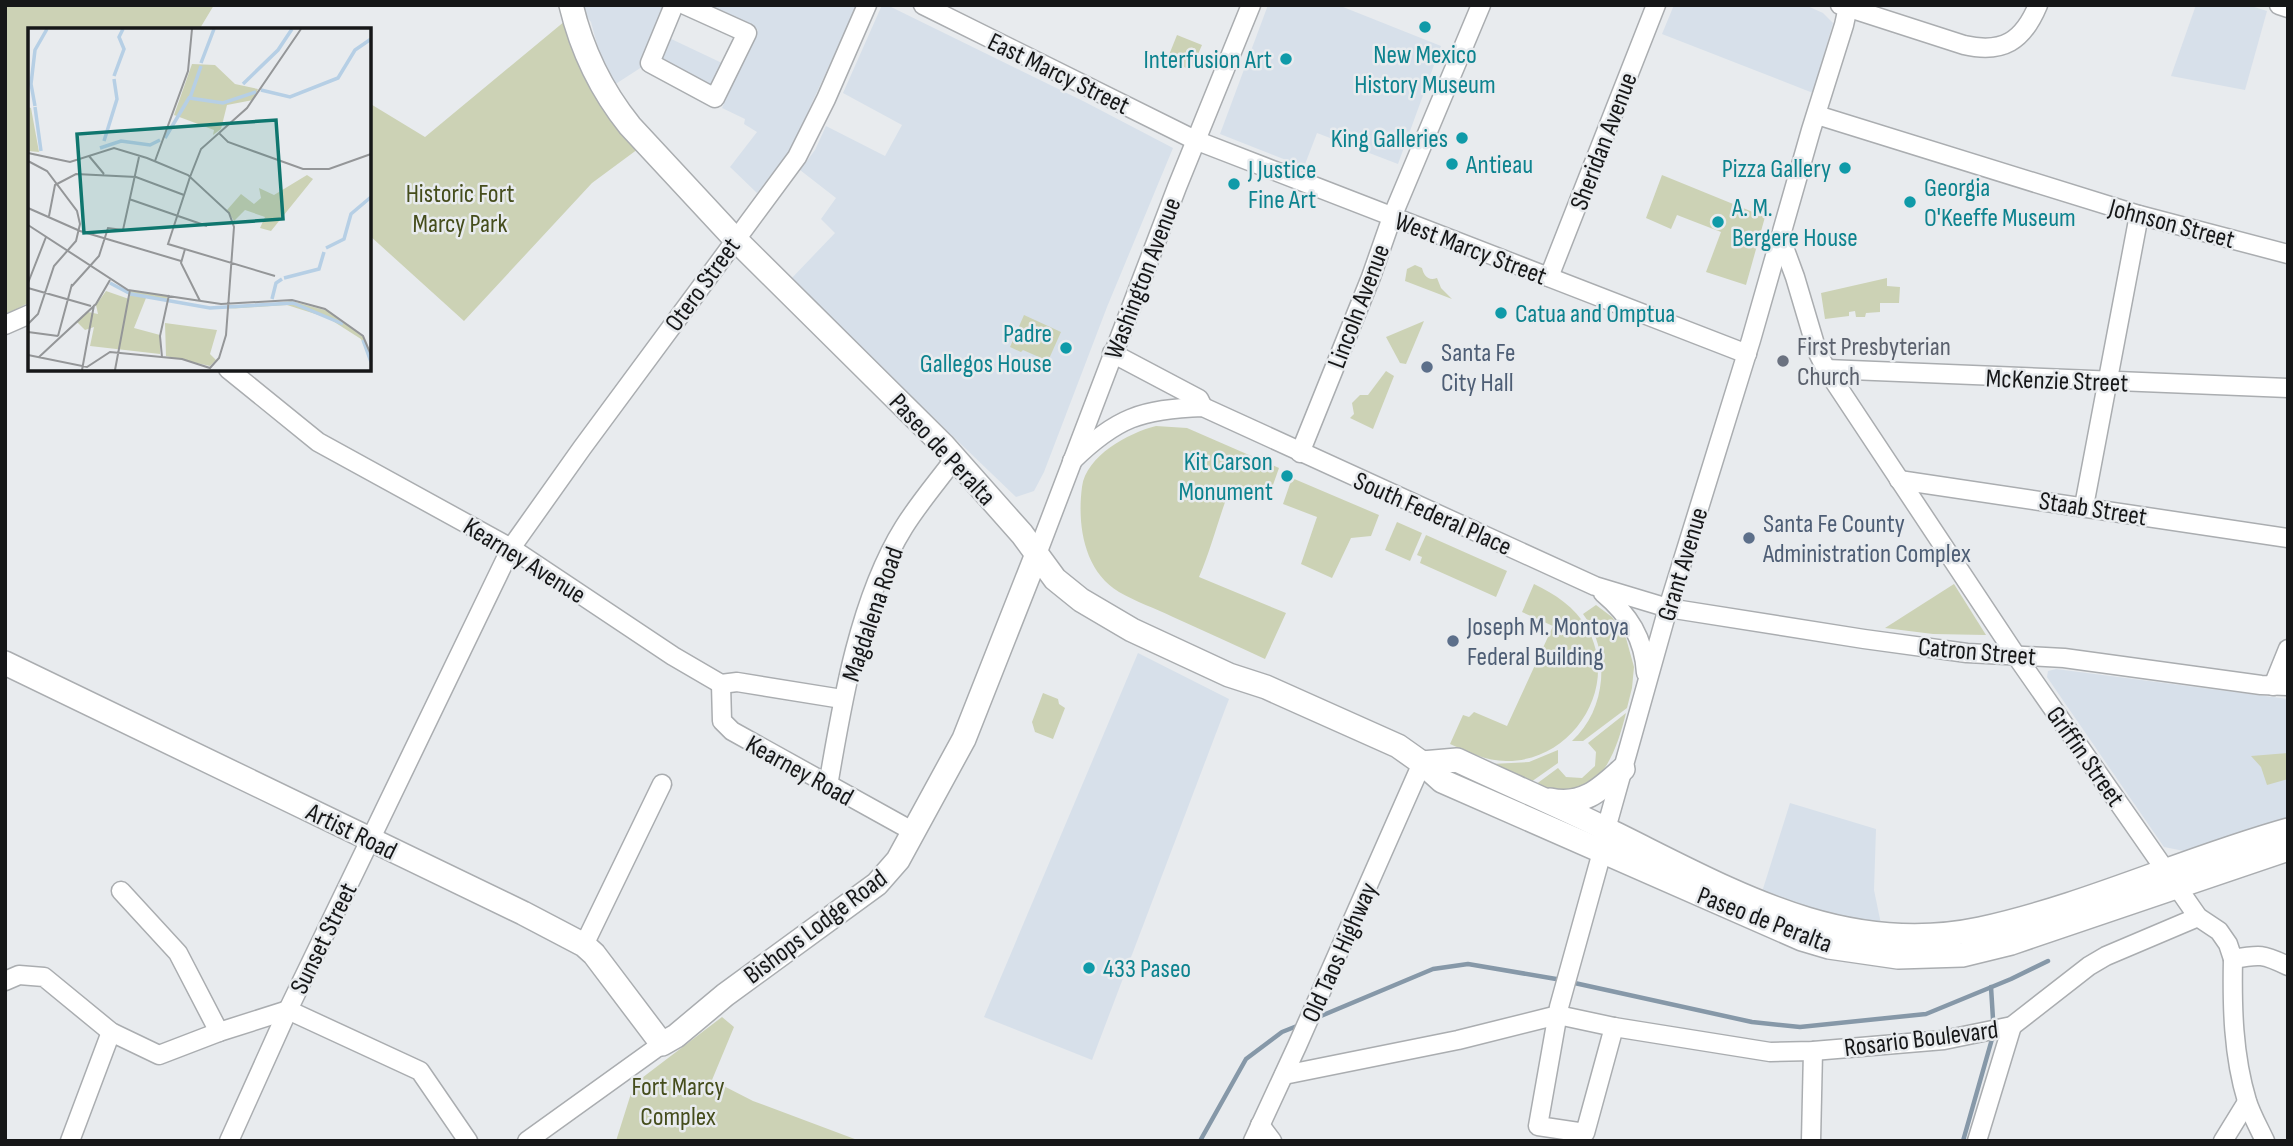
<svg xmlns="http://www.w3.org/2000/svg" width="2293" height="1146" font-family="'Sofia Sans Condensed',sans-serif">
  <rect width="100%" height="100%" fill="#e8ebee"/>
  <g fill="#d7e0ea">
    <path d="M582 5 626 7 670 5 648 63 614 85 602 63 591 22 583 12Z"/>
    <path d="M701 5H857L789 153 757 193 730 167 757 132 744 124 745 119 722 108 758 30Z"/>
    <path d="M882 5H887L1085 102 1173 148 1107 307 1044 472 1034 491 1016 497 790 280 835 233 821 219 836 198 800 170 815 150 826 126 885 156 902 125 843 93Z"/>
    <path d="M1268 5H1338L1441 46 1398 164 1317 133 1304 167 1220 134Z"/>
    <path d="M1674 5H1805L1823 13 1833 23 1813 93 1662 34Z"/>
    <path d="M2196 5H2248L2267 11 2245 90 2171 76Z"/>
    <path d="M667 37 722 63 709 90 654 64Z"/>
    <path d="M1138 653 1229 699 1092 1060 984 1017Z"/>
    <path d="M2056 669 2288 699V817L2184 851 2164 847 2047 677 2048 671Z"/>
    <path d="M1790 803 1876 829 1874 890 1881 924 1824 914 1762 892Z"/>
  </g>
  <g fill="#ccd2b5">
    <path d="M5 5H214L199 30H30V302L5 315Z"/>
    <path d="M565 21 638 149 592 183 464 321 369 235V103L425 137Z"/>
    <path d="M1177 35 1202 45 1191 70 1167 60Z"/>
    <path d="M1662 175 1765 217 1746 285 1706 272 1721 232 1677 215 1671 229 1646 218Z"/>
    <path d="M1415 265 1422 268C1424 276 1428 281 1437 278L1441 288 1452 299 1405 281 1407 269Z"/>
    <path d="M1887 278V286L1900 287 1899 303H1880V312L1866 313 1865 317H1856L1855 311 1849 312V316L1825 319 1821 293Z"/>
    <path d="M1024 315 1061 332 1048 361 1023 350 1021 352 1010 347Z"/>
    <path d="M1424 321 1406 364 1400 363 1386 337Z"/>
    <path d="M1386 371 1394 376 1373 429 1350 418 1354 414 1352 403 1360 395H1368Z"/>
    <path d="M1156 426 1187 428 1279 468 1268 499 1231 486C1219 516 1212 547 1199 577L1286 613 1265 659C1235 645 1204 631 1173 617 1155 608 1136 602 1119 592 1084 571 1077 525 1082 487 1086 456 1128 433 1156 426Z"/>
    <path d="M1292 478 1379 515 1371 536 1351 538 1332 578 1301 564 1317 517 1283 504Z"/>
    <path d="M1397 522 1422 533 1410 561 1385 550Z"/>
    <path d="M1426 535 1507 571 1496 597 1420 563 1422 557 1417 555Z"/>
    <path d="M1534 584C1555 594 1575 607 1587 628 1621 687 1572 762 1506 761 1486 761 1468 752 1450 744L1463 715 1469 717 1474 712 1507 726 1553 626 1522 612Z"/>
    <path d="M1954 584 1986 635 1933 634 1885 628Z"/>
    <path d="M1596 605 1612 617 1626 638 1634 667 1632 688 1627 708 1583 741H1572C1607 710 1611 650 1583 614Z"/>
    <path d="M1043 693 1058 699 1059 704 1065 708 1053 739 1035 732 1032 722Z"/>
    <path d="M1626 713C1614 761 1596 807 1535 785L1558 768 1566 777 1582 778 1595 766 1596 752 1588 743Z"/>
    <path d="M1558 750V763L1531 782 1491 764 1529 762Z"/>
    <path d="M2288 753V779L2267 785 2261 767 2251 756Z"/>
    <path d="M722 1017 734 1027 712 1080 753 1101 860 1141H616L634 1084Z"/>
  </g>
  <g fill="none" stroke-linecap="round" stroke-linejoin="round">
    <g stroke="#8698a8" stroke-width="4.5">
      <path d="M1570 982 1752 1022 1800 1027 1926 1014 2011 979 2048 961"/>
      <path d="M1991 987 1993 1019"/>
      <path d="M1316 1018 1433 969 1468 964 1562 980"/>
      <path d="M1200 1141 1246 1059 1282 1032 1302 1024"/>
      <path d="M1963 1141 1992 1039"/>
    </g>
    <g stroke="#aaadb0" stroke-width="21">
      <g id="minor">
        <path d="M674 5 650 63 715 98 747 33 685 5"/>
        <path d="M923 5 1195 140 1747 354"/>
        <path d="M1840 5 1964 45C2003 54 2023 41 2038 5"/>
        <path d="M2279 5 2288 8"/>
        <path d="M1817 115 2139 215 2288 254"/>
        <path d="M1781 239 1795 277 1817 351 1826 369 2017 657 2198 917 2219 931 2228 944 2233 959C2260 954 2263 954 2288 966"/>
        <path d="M1549 277 1656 5"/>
        <path d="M5 325 30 314"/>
        <path d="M1112 353 1199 399 1203 407"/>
        <path d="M228 369 318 442 511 548 673 656 721 684 737 682 842 699"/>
        <path d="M1826 369 2288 388"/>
        <path d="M1300 453 1371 277 1392 217 1481 5"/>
        <path d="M1072 461C1116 418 1141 409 1203 407L1595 586 1668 608 1864 639 1967 653 2064 658 2261 685 2288 686"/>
        <path d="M1899 480 2288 538"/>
        <path d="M2084 506 2139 215"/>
        <path d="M1037 554 1177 187 1251 5"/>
        <path d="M1603 593C1629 615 1644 638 1646 673"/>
        <path d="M721 684 722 721 732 731 914 832"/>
        <path d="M2273 686 2288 649"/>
        <path d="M828 786C842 703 859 599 904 527 919 503 938 481 955 458"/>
        <path d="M121 891 178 953 219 1032"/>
        <path d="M584 945 662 784"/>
        <path d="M2233 959C2232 1006 2233 1055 2247 1101 2251 1114 2259 1128 2265 1141"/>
        <path d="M5 981 19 975 44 977 111 1032 159 1055 219 1032 288 1010 420 1071 468 1141"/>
        <path d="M1614 1027 1585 1133 1538 1126 1559 1007 1602 852 1606 829 1668 608 1751 340 1811 130 1844 25 1848 7"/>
        <path d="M1284 1075 1458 1040 1558 1015 1614 1027 1770 1052 1813 1051 1944 1040 2012 1026 2089 966 2106 956 2198 917"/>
        <path d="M1260 1125 1272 1141"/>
        <path d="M70 1141 111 1032"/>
        <path d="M229 1141 288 1010 511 548 582 448 797 157 826 99 867 5"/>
        <path d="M527 1141 662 1044"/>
        <path d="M1253 1141 1297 1046 1422 763"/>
        <path d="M1811 1141 1813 1051"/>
        <path d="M1977 1141 2012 1026"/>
        <path d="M2223 1141 2247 1102"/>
      </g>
    </g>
    <g stroke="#aaadb0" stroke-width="26">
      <g id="major">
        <path d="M571 5C582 51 601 90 630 126L735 239 943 445 1022 534 1055 579 1081 600 1132 630 1229 675 1266 687 1398 746 1422 763 1442 781 1802 939 1829 947 1898 957 1962 955 2011 943 2288 849"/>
        <path d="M5 663 523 913 584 945 594 954 662 1044 676 1036 725 995 877 884 898 860 964 739 1037 554"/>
        <path d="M1422 763 1457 760C1508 784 1560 806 1610 831 1730 890 1842 958 1980 929 2086 906 2184 859 2288 830"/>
        <path d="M1550 800C1583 807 1601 789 1623 769"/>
      </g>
    </g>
    <use href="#minor" stroke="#fff" stroke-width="18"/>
    <use href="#major" stroke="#fff" stroke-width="23"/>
  </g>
  <g fill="#0f9aa8" stroke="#e8ebee" stroke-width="2.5">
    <circle cx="1425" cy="27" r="7"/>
    <circle cx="1286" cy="59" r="7"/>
    <circle cx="1462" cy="138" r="7"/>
    <circle cx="1452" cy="164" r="7"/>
    <circle cx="1845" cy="168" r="7"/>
    <circle cx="1234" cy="184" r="7"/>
    <circle cx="1910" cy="202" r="7"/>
    <circle cx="1718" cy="222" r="7"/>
    <circle cx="1501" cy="313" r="7"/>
    <circle cx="1066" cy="348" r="7"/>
    <circle cx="1287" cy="476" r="7"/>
    <circle cx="1089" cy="968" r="7"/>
  </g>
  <circle fill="#6b7280" stroke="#e8ebee" stroke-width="2.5" cx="1783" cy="361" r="7"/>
  <g fill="#5c6f8a" stroke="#e8ebee" stroke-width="2.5">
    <circle cx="1427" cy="367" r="7"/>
    <circle cx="1749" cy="538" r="7"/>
    <circle cx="1453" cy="641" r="7"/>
  </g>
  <g text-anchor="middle" stroke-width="5" stroke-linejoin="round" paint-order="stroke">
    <g font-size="26" fill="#0d838f" stroke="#e8ebee" text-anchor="start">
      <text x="1425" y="63" text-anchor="middle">New Mexico<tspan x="1425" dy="30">History Museum</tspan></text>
      <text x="1272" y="68" text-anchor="end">Interfusion Art</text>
      <text x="1448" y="147" text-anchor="end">King Galleries</text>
      <text x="1466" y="173">Antieau</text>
      <text x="1831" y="177" text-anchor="end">Pizza Gallery</text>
      <text x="1248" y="178">J Justice<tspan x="1248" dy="30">Fine Art</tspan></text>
      <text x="1924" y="196">Georgia<tspan x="1924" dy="30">O'Keeffe Museum</tspan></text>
      <text x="1732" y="216">A. M.<tspan x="1732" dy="30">Bergere House</tspan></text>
      <text x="1515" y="322">Catua and Omptua</text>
      <text x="1052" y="342" text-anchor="end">Padre<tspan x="1052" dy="30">Gallegos House</tspan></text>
      <text x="1273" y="470" text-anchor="end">Kit Carson<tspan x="1273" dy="30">Monument</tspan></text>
      <text x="1103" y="977">433 Paseo</text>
    </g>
    <g font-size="26" fill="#161718" stroke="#e8ebee">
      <text transform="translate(1059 73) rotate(26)" y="9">East Marcy Street</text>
      <text transform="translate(1603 141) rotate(-69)" y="9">Sheridan Avenue</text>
      <text transform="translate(2172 223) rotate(15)" y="9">Johnson Street</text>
      <text transform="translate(1471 248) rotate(21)" y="9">West Marcy Street</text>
      <text transform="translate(1142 278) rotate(-69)" y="9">Washington Avenue</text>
      <text transform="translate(702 284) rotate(-54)" y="9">Otero Street</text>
      <text transform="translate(1358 306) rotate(-69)" y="9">Lincoln Avenue</text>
      <text transform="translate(2057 380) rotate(2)" y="9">McKenzie Street</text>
      <text transform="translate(943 449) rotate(47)" y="9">Paseo de Peralta</text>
      <text transform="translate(2093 508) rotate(9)" y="9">Staab Street</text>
      <text transform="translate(1433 513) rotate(24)" y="9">South Federal Place</text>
      <text transform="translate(525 560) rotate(32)" y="9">Kearney Avenue</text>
      <text transform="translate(1682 564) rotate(-73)" y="9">Grant Avenue</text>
      <text transform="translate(872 614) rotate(-71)" y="9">Magdalena Road</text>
      <text transform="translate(1977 651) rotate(5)" y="9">Catron Street</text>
      <text transform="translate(2086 756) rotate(55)" y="9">Griffin Street</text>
      <text transform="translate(800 770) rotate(29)" y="9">Kearney Road</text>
      <text transform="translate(352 831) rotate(26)" y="9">Artist Road</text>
      <text transform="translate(1765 919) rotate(21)" y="9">Paseo de Peralta</text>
      <text transform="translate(815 926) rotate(-37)" y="9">Bishops Lodge Road</text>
      <text transform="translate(323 938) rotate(-64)" y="9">Sunset Street</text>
      <text transform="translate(1339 952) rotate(-66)" y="9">Old Taos Highway</text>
      <text transform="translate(1921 1038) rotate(-7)" y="9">Rosario Boulevard</text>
    </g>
    <g font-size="26" fill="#454d1c" stroke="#e8ebee">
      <text x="460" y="202">Historic Fort<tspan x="460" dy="30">Marcy Park</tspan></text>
      <text x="678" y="1095">Fort Marcy<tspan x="678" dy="30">Complex</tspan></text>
    </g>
    <g font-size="26" fill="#5b616d" stroke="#e8ebee" text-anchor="start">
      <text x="1797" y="355">First Presbyterian<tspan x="1797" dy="30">Church</tspan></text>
    </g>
    <g font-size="26" fill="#4e5e75" stroke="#e8ebee" text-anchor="start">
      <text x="1441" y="361">Santa Fe<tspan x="1441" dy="30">City Hall</tspan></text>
      <text x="1763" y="532">Santa Fe County<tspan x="1763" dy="30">Administration Complex</tspan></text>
      <text x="1467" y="635">Joseph M. Montoya<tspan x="1467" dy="30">Federal Building</tspan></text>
    </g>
  </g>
  <g transform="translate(28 28)">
    <rect width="343" height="343" fill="#e8ebee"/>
    <path d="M164 36 187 37 207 56 230 61 225 72 199 77 193 101 185 107 186 102 146 87ZM0 79 3 80 11 124 0 123ZM279 147 285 151 243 203 232 200 237 189 217 182 206 193 199 182 213 166 226 176 233 170 231 160 246 167ZM78 263 101 271 103 263 139 268 140 271 118 270 106 300 132 307V326L62 318 66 299 57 302 49 294 60 284 70 286 68 277ZM263 273 300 283 335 309 343 335 333 311 300 290 259 277 199 281ZM137 295 189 302 182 326 188 332 182 338 138 328Z" fill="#ccd2b5"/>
    <path fill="none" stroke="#b6cfe5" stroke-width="3.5" d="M173 35 186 1M86 48 96 21 91 9 95 1M215 56 250 22 264 1M233 62 262 69 310 50 327 22 343 11M162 70 173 38M7 78 3 56 7 22 19 1M7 79 13 123M137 110 161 70 195 75 228 64M76 113 89 71 86 51M72 120 93 113 122 117 132 112M298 220 316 211 323 186 343 169M256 250 291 241 296 224M82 255 103 266 182 280 265 275 315 296M244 271 248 255 254 251M335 312 343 334"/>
    <path fill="none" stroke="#949698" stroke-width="2" d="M191 105 219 80 273 1M0 125 42 134 86 120 119 130 160 147 201 185 206 199 198 307 191 330 182 340 154 331 82 324 59 339 0 327M61 128 76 146M0 133 19 143 49 183 52 196 48 213 26 238 10 286 0 296M127 133 160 43 164 1M162 149 140 216 247 248M162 149 173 121 191 105 200 114 275 141H301L343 126M101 171 179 198M0 180 52 203 153 233M21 188 27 157 48 146 108 149 156 167M0 197 100 262 193 276 264 272 297 281 335 308 343 327M157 221 153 235 172 273M0 255 18 209M44 258 71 228 80 200 95 202 111 129M0 260 63 278M0 304 30 308M30 308 44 256M11 329 68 276 82 252M134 329 132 308 141 267M54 342 66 277M87 342 102 262"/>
    <path fill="#0f766e" fill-opacity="0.15" stroke="#0f766e" stroke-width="3.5" d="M248 92 255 191 56 205 49 106Z"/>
    <rect width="343" height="343" fill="none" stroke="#161718" stroke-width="3.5"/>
  </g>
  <rect width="2293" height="1146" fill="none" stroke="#161718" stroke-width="14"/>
</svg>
